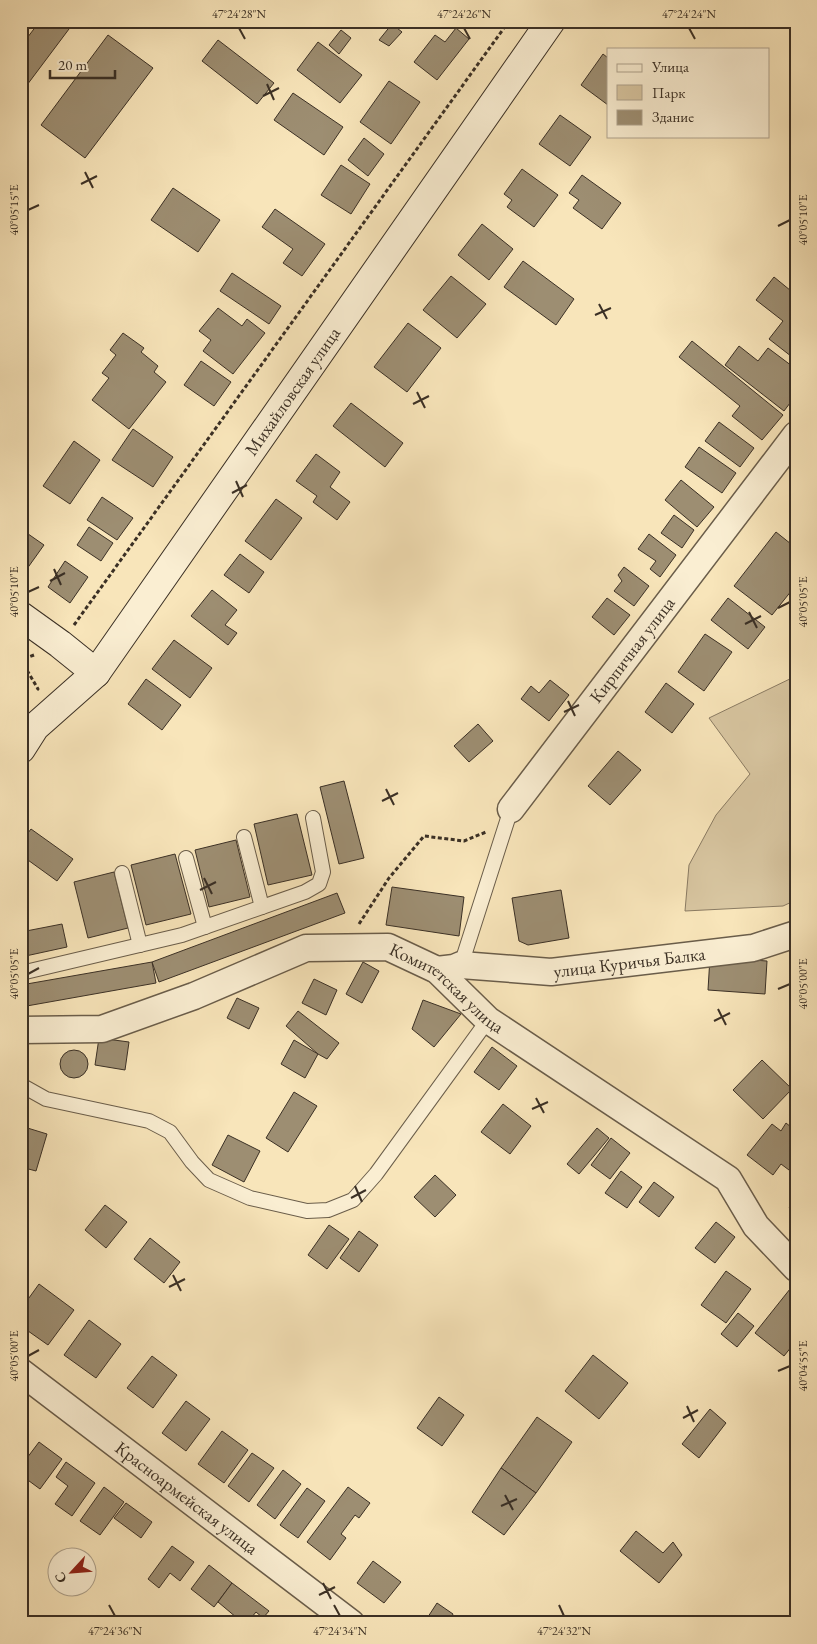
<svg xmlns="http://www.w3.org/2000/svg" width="817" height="1644" font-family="'EB Garamond',serif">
  <rect width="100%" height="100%" fill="#f8e5ba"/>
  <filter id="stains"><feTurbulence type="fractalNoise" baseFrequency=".004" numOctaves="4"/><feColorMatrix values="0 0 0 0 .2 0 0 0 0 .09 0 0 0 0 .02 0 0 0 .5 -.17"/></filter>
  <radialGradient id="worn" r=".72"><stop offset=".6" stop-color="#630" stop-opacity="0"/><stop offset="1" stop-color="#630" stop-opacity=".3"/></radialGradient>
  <path fill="#d8c6a1" stroke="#8a7b63" d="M796 676V900L783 906 685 911 689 865 716 815 750 774 709 718Z"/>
  <g fill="#9d8e72" stroke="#3b3025">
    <path d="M40 21H75L21 93V46Z"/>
    <path d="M392 24 402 32 389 46 379 40Z"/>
    <path d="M456 28 469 39 437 80 414 62 435 35 445 42Z"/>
    <path d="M341 30 351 38 339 54 329 45Z"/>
    <path d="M108 35 153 68 85 158 41 125Z"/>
    <path d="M218 40 274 83 257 104 202 61Z"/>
    <path d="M318 42 362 75 340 103 297 70Z"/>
    <path d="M603 54 608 58V105L581 85Z"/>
    <path d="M389 81 420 102 391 144 360 122Z"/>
    <path d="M293 93 343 127 324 155 274 120Z"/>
    <path d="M560 115 591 137 570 166 539 144Z"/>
    <path d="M364 138 384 154 368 176 348 160Z"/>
    <path d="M341 165 370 184 351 214 321 195Z"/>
    <path d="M522 169 558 195 534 227 507 207 512 200 504 194Z"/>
    <path d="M582 175 621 203 602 229 573 208 579 200 569 193Z"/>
    <path d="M173 188 220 220 198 252 151 220Z"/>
    <path d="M275 209 325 244 302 276 283 263 293 249 262 227Z"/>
    <path d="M482 224 513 249 489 280 458 255Z"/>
    <path d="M523 261 574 299 556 325 504 287Z"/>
    <path d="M232 273 281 306 269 324 220 291Z"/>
    <path d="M451 276 486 304 457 338 423 310Z"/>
    <path d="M774 277 796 295V360L769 339 783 321 756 300Z"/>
    <path d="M218 308 242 326 247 319 265 333 233 374 203 351 211 340 199 331Z"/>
    <path d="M408 323 441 348 407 392 374 367Z"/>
    <path d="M123 333 144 348 141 352 158 366 154 372 166 382 129 429 92 400 109 378 102 373 116 355 110 350Z"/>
    <path d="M692 341 783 415 762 440 732 416 740 406 679 357Z"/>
    <path d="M739 346 758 361 768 348 796 369V395L784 411 725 365Z"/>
    <path d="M201 361 231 382 214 406 184 385Z"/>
    <path d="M351 403 403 443 385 467 333 426Z"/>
    <path d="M719 422 754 448 740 467 705 441Z"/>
    <path d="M133 429 173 457 153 487 112 460Z"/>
    <path d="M74 441 100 460 70 504 43 486Z"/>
    <path d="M699 447 736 473 722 493 685 467Z"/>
    <path d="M316 454 340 472 330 487 350 502 337 520 313 502 317 496 296 481Z"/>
    <path d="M681 480 714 507 697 527 665 500Z"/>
    <path d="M102 497 133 518 117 540 87 520Z"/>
    <path d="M276 499 302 518 271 560 245 541Z"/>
    <path d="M674 515 694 530 682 548 661 533Z"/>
    <path d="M89 527 113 543 101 561 77 545Z"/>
    <path d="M21 529 44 545 24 573 21 571Z"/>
    <path d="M776 532 796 548V585L772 615 734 586Z"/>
    <path d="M649 534 676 555 660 577 650 569 656 561 638 549Z"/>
    <path d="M240 554 264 572 249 593 224 575Z"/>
    <path d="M65 561 88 577 70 603 48 587Z"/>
    <path d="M624 567 649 586 634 606 614 591 622 581 618 575Z"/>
    <path d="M212 590 237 610 225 625 237 633 228 645 191 616Z"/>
    <path d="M607 598 630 615 614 635 592 617Z"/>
    <path d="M728 598 765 627 748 649 711 620Z"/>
    <path d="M705 634 732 652 704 691 678 672Z"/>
    <path d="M174 640 212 668 190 698 152 669Z"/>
    <path d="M146 679 181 705 162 730 128 704Z"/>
    <path d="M550 680 569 695 549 721 521 699 531 686 539 693Z"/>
    <path d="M666 683 694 704 672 733 645 712Z"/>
    <path d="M478 724 493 741 469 762 454 746Z"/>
    <path d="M618 751 641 770 610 805 588 786Z"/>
    <path d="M344 781 364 858 339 864 320 787Z"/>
    <path d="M297 814 312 875 268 885 254 824Z"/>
    <path d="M31 829 73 859 57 881 21 855V842Z"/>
    <path d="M236 840 250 897 209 907 195 850Z"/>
    <path d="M175 854 191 914 146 925 131 865Z"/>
    <path d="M114 872 128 928 88 938 74 882Z"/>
    <path d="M392 887 464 897 459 936 386 925Z"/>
    <path d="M561 890 569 938 528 945 519 941 512 898Z"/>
    <path d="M337 893 345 913 159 982 152 962Z"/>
    <path d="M62 924 67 947 21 957V932Z"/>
    <path d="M710 957 767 961 765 994 708 990Z"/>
    <path d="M152 962 156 983 21 1007V985Z"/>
    <path d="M363 962 379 971 362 1003 346 994Z"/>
    <path d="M314 979 337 990 326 1015 302 1003Z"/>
    <path d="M237 998 259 1008 249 1029 227 1018Z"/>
    <path d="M423 1000 461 1014 434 1047 412 1029Z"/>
    <path d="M298 1011 339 1043 327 1059 318 1054 286 1026Z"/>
    <path d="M99 1038 129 1042 125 1070 95 1065Z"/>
    <path d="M294 1040 318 1054 305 1078 281 1064Z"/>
    <path d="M492 1047 517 1066 499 1090 474 1072Z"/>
    <circle cx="74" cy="1064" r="14"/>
    <path d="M762 1060 792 1089 763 1119 733 1090Z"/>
    <path d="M294 1092 317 1106 288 1152 266 1138Z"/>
    <path d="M503 1104 531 1126 510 1154 481 1132Z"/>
    <path d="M786 1123 796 1131V1161L789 1170 781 1164 773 1175 747 1155 772 1124 781 1131Z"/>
    <path d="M21 1126 47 1134 36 1171 21 1167Z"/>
    <path d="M597 1128 609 1138 579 1174 567 1164Z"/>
    <path d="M228 1135 260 1151 244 1182 212 1165Z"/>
    <path d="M611 1138 630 1153 610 1179 591 1165Z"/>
    <path d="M621 1171 642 1187 627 1208 605 1193Z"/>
    <path d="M435 1175 456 1195 435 1217 414 1197Z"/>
    <path d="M654 1182 674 1197 659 1217 639 1202Z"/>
    <path d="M796 1199V1213L789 1208Z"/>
    <path d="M105 1205 127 1222 106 1248 85 1230Z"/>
    <path d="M716 1222 735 1237 715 1263 695 1248Z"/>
    <path d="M329 1225 349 1239 327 1269 308 1255Z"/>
    <path d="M359 1231 378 1245 359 1272 340 1258Z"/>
    <path d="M150 1238 180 1262 164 1283 134 1259Z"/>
    <path d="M726 1271 751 1289 726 1323 701 1305Z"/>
    <path d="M39 1284 74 1310 48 1345 21 1326V1309Z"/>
    <path d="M794 1284 796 1285V1341L784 1356 755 1333Z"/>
    <path d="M738 1313 754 1326 737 1347 721 1334Z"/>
    <path d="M89 1320 121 1344 96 1378 64 1355Z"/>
    <path d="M593 1355 628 1383 599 1419 565 1391Z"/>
    <path d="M152 1356 177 1375 153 1408 127 1388Z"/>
    <path d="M439 1397 464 1415 442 1446 417 1428Z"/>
    <path d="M186 1401 210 1419 186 1451 162 1433Z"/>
    <path d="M710 1409 726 1423 699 1458 682 1444Z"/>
    <path d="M537 1417 572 1442 536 1493 501 1468Z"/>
    <path d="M222 1431 248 1450 224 1483 198 1464Z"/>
    <path d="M39 1442 62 1459 40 1489 21 1475V1466Z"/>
    <path d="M252 1453 274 1468 249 1502 228 1486Z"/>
    <path d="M66 1462 95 1483 72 1516 55 1504 68 1486 56 1477Z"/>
    <path d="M501 1468 536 1493 504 1535 472 1512Z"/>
    <path d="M283 1470 301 1484 275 1519 257 1505Z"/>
    <path d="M104 1487 124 1502 100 1535 80 1521Z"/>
    <path d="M348 1487 370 1503 359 1518 355 1515 341 1534 346 1538 330 1560 307 1542Z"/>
    <path d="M307 1488 325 1501 298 1538 280 1525Z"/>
    <path d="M126 1503 152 1522 141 1538 114 1518Z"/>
    <path d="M636 1531 663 1553 673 1542 682 1555 659 1583 620 1551Z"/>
    <path d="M172 1546 194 1562 180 1581 170 1573 159 1588 148 1579Z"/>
    <path d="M373 1561 401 1582 384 1603 357 1583Z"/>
    <path d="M209 1565 232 1583 214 1607 191 1589Z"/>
    <path d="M232 1583 269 1611 263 1618 256 1612 247 1623H243L218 1602Z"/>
    <path d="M437 1603 453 1614 449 1623H424Z"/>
  </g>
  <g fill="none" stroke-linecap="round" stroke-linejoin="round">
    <g stroke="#6a5d4a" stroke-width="16">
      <g id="lane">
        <path d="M244 837 262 907"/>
        <path d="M186 858 205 927"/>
        <path d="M122 873 140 945"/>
        <path d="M461 965 511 809"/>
        <path d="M21 973 182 935 305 892 319 884 323 872 313 818"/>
        <path d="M21 1085 46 1099 149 1121 170 1132 192 1162 209 1180 250 1198 307 1211 328 1210 353 1200 376 1174 488 1020"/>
      </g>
    </g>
    <g stroke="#6a5d4a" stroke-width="29">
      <g id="street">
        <path id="s1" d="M511 809 796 435"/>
        <path id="s2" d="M437 970 454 968 461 965 551 972 753 948 796 934"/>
        <path id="s3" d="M21 1030 102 1029 194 996 306 948 388 947 437 970 488 1020 728 1179 756 1226 796 1268"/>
        <path id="s4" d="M21 1372 351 1623"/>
      </g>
    </g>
    <g stroke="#3b3025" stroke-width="30">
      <g id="secondary">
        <path d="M21 616 60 644 96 673"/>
        <path id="s5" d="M21 749 35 727 96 673 551 21"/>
      </g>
    </g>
    <g stroke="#3b3025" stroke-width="3" stroke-dasharray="4 2.5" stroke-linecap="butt">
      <path d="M74 625 509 21"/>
      <path d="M34 655 21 660 38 689 37 690"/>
      <path d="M359 924 389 878 424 836 464 841 486 832"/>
    </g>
    <use href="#lane" stroke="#faeed2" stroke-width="14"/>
    <use href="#street" stroke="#faeed2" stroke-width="26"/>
    <use href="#secondary" stroke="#faeed2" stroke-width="28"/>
  </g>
  <path fill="none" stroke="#3b3025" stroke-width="2" d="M239 28 245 39M464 28 470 39M689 28 695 39M267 84 274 100M263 96 279 88M85 172 93 188M81 184 97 176M28 210 39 205M778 226 790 220M599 304 607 319M595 315 611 308M417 392 425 408M413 404 429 396M236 481 243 497M232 493 247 485M54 569 61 585M50 581 65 573M28 592 39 587M778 608 790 602M749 612 757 628M745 624 761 616M568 701 575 716M564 712 579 705M386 789 394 805M382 801 398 793M204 878 212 894M200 890 216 882M28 974 39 968M778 989 790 984M718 1009 726 1025M714 1021 730 1013M536 1098 544 1113M532 1109 548 1102M355 1186 362 1202M351 1198 366 1190M173 1275 181 1291M169 1287 185 1279M28 1356 39 1350M778 1371 790 1366M687 1406 694 1422M683 1418 698 1410M505 1495 513 1510M501 1506 517 1499M323 1583 331 1599M319 1595 335 1587M109 1605 115 1616M334 1605 340 1616M559 1605 564 1616"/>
  <g text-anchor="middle" stroke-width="5" stroke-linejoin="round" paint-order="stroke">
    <g font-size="18" fill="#3b3025" stroke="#faeed2">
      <text dy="6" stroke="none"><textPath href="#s5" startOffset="451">Михайловская улица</textPath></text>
      <text dy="6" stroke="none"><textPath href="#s1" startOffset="200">Кирпичная улица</textPath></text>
      <text dy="6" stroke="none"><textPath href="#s2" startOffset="194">улица Куричья Балка</textPath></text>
      <text dy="6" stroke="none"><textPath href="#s3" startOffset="455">Комитетская улица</textPath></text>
      <text dy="6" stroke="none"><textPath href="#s4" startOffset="208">Красноармейская улица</textPath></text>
    </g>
  </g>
  <rect width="817" height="1644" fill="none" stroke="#f8e5ba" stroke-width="55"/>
  <rect x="607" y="48" width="162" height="90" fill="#faeed2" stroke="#aea28d"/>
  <rect x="617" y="64" width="25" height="8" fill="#faeed2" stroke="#aea28d"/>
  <text x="652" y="72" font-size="15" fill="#3b3025">Улица</text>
  <rect x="617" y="85" width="25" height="15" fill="#d8c6a1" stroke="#aea28d"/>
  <text x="652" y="98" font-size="15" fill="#3b3025">Парк</text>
  <rect x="617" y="110" width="25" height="15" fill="#9d8e72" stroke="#aea28d"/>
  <text x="652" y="122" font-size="15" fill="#3b3025">Здание</text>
  <g transform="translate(72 1572) rotate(244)"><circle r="24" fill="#faeed2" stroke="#aea28d"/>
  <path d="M0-4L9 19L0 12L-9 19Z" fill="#8f2418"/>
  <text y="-8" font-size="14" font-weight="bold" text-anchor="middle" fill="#3b3025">С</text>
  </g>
  <path d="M50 70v8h65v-8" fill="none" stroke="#3b3025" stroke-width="2.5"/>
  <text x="58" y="70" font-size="15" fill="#3b3025" stroke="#faeed2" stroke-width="4" paint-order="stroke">20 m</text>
  <rect x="28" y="28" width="762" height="1588" fill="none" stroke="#3b3025" stroke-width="2"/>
  <g font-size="12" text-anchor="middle" fill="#3b3025">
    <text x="239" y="18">47°24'28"N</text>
    <text x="464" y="18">47°24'26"N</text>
    <text x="689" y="18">47°24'24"N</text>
    <text transform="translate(14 210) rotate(-90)" y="4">40°05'15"E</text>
    <text transform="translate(803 220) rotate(-90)" y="4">40°05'10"E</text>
    <text transform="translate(14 592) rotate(-90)" y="4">40°05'10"E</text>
    <text transform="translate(803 602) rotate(-90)" y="4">40°05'05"E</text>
    <text transform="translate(14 974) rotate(-90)" y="4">40°05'05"E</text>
    <text transform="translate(803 984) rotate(-90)" y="4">40°05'00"E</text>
    <text transform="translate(14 1356) rotate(-90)" y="4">40°05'00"E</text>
    <text transform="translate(803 1366) rotate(-90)" y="4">40°04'55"E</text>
    <text x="115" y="1635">47°24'36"N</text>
    <text x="340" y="1635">47°24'34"N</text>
    <text x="564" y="1635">47°24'32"N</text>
  </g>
  <rect width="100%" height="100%" filter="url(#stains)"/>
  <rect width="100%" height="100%" fill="url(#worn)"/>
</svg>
